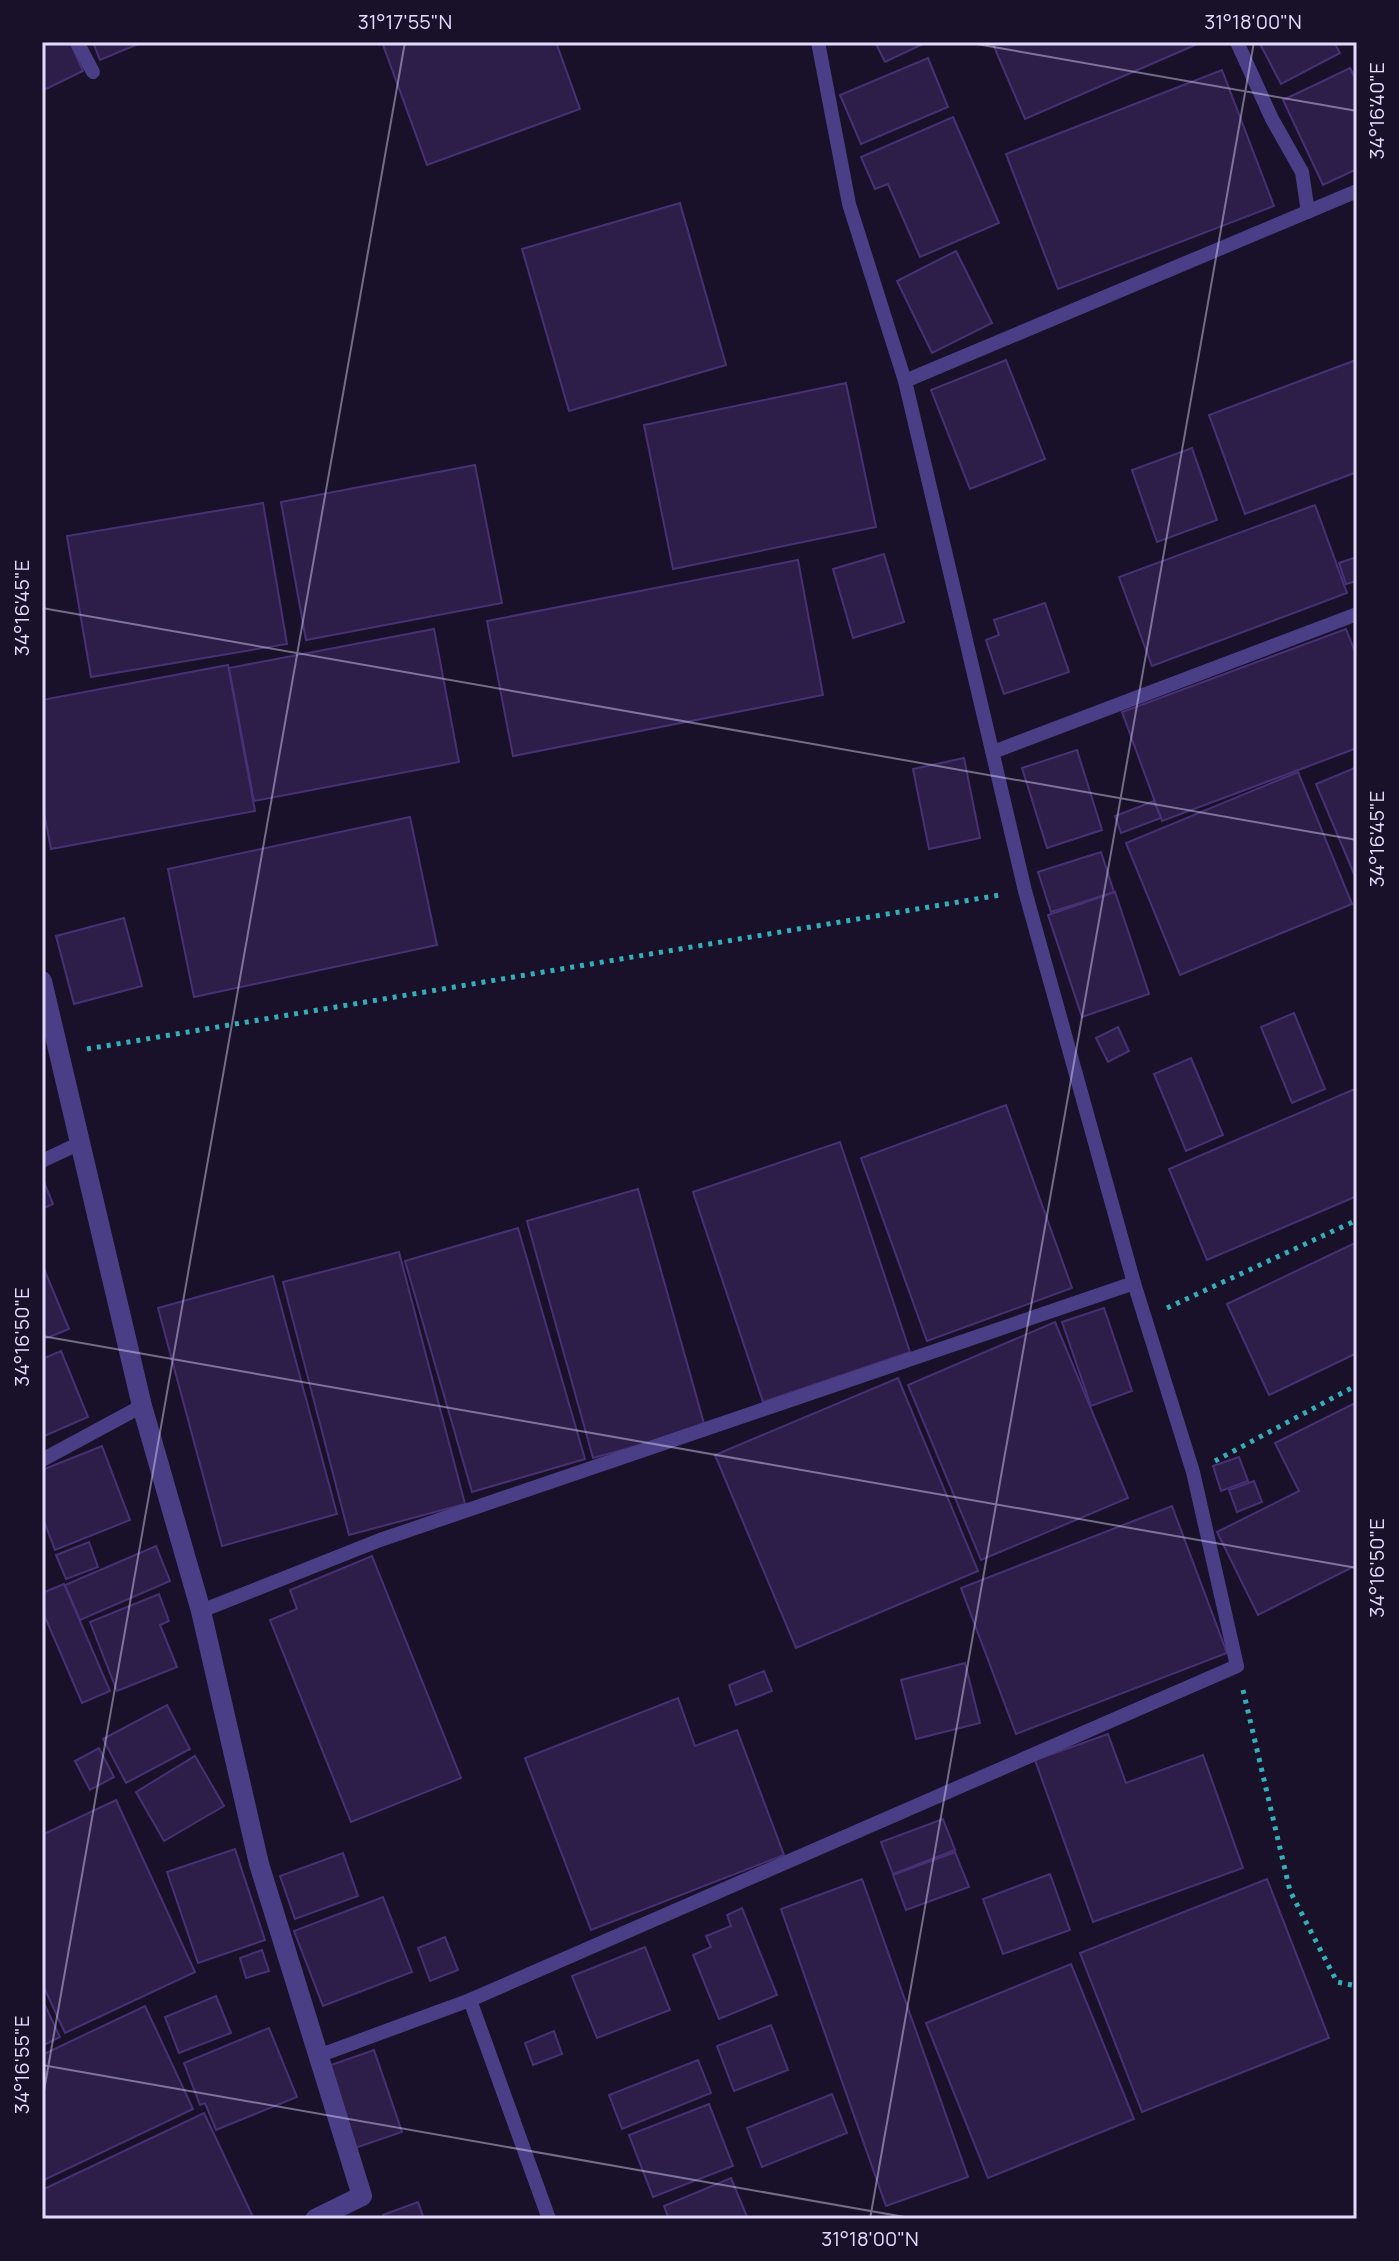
<svg xmlns="http://www.w3.org/2000/svg" width="1399" height="2261" font-family="Manrope,sans-serif">
  <rect width="100%" height="100%" fill="#181129"/>
  <g fill="#2c1e49" stroke="#473174" stroke-width="2">
    <path d="M42 42H70L83 71 42 91Z"/>
    <path d="M93 42H143L100 60Z"/>
    <path d="M382 42H556L580 109 427 165Z"/>
    <path d="M875 42H927L885 62Z"/>
    <path d="M992 42H1202L1025 119Z"/>
    <path d="M1259 42H1334L1340 53 1281 84Z"/>
    <path d="M928 58 948 107 861 144 840 95Z"/>
    <path d="M1350 68 1357 82V169L1323 185 1283 100Z"/>
    <path d="M1222 70 1274 206 1058 289 1006 154Z"/>
    <path d="M953 117 999 223 920 257 888 184 875 189 861 157Z"/>
    <path d="M680 203 726 365 569 411 522 249Z"/>
    <path d="M956 251 992 323 932 353 897 281Z"/>
    <path d="M1006 360 1045 459 970 489 931 390Z"/>
    <path d="M1356 360 1357 472 1245 514 1209 415Z"/>
    <path d="M846 383 876 527 673 569 644 425Z"/>
    <path d="M1192 448 1217 520 1157 542 1132 470Z"/>
    <path d="M475 465 502 603 306 640 281 502Z"/>
    <path d="M263 503 287 644 91 677 67 536Z"/>
    <path d="M1315 505 1347 593 1152 666 1119 577Z"/>
    <path d="M884 554 904 622 853 638 833 569Z"/>
    <path d="M1357 557V581L1346 584 1339 563Z"/>
    <path d="M798 560 823 695 513 756 487 621Z"/>
    <path d="M1045 603 1069 672 1004 694 986 640 999 635 994 620Z"/>
    <path d="M434 629 459 762 254 801 229 668Z"/>
    <path d="M1346 629 1357 657V748L1162 821 1122 712Z"/>
    <path d="M228 665 255 811 51 849 42 802V700Z"/>
    <path d="M1077 750 1102 830 1047 848 1022 768Z"/>
    <path d="M964 758 980 838 929 849 913 769Z"/>
    <path d="M1357 767V881L1316 784Z"/>
    <path d="M1298 772 1352 904 1180 975 1126 843Z"/>
    <path d="M1154 801 1161 818 1121 833 1115 816Z"/>
    <path d="M410 817 437 945 194 997 168 869Z"/>
    <path d="M1101 852 1114 892 1051 912 1038 872Z"/>
    <path d="M1115 892 1149 994 1082 1017 1048 915Z"/>
    <path d="M124 918 142 986 74 1004 56 936Z"/>
    <path d="M1294 1013 1325 1089 1292 1103 1261 1027Z"/>
    <path d="M1118 1027 1129 1051 1108 1062 1096 1038Z"/>
    <path d="M1191 1058 1223 1135 1186 1151 1154 1074Z"/>
    <path d="M1357 1088V1196L1207 1260 1169 1169Z"/>
    <path d="M1006 1105 1072 1288 927 1341 861 1158Z"/>
    <path d="M840 1142 910 1352 763 1402 693 1192Z"/>
    <path d="M42 1177 53 1204 42 1209Z"/>
    <path d="M638 1189 705 1427 593 1458 527 1221Z"/>
    <path d="M518 1228 585 1459 472 1492 405 1261Z"/>
    <path d="M1357 1242V1353L1269 1395 1227 1304Z"/>
    <path d="M399 1252 465 1504 349 1535 283 1282Z"/>
    <path d="M42 1264 69 1329 42 1340Z"/>
    <path d="M273 1276 337 1514 222 1546 158 1308Z"/>
    <path d="M1104 1308 1132 1391 1091 1406 1062 1322Z"/>
    <path d="M1055 1322 1128 1498 981 1560 908 1385Z"/>
    <path d="M61 1351 88 1417 42 1437V1359Z"/>
    <path d="M898 1378 978 1571 796 1648 715 1455Z"/>
    <path d="M1357 1402V1565L1258 1615 1217 1532 1299 1491 1275 1443Z"/>
    <path d="M102 1446 130 1520 55 1550 42 1516V1470Z"/>
    <path d="M1239 1457 1248 1481 1221 1491 1213 1466Z"/>
    <path d="M1254 1481 1262 1502 1237 1512 1229 1490Z"/>
    <path d="M1172 1506 1227 1653 1016 1734 961 1588Z"/>
    <path d="M89 1542 98 1567 66 1579 56 1555Z"/>
    <path d="M156 1546 170 1581 80 1620 65 1585Z"/>
    <path d="M372 1556 461 1778 351 1822 270 1620 297 1609 290 1590Z"/>
    <path d="M64 1584 110 1691 82 1703 42 1610V1593Z"/>
    <path d="M159 1594 169 1621 160 1625 177 1667 117 1691 90 1622Z"/>
    <path d="M965 1663 980 1723 916 1739 901 1680Z"/>
    <path d="M764 1671 772 1691 736 1705 729 1685Z"/>
    <path d="M678 1698 695 1746 737 1730 784 1855 591 1930 525 1758Z"/>
    <path d="M167 1705 190 1749 126 1783 103 1739Z"/>
    <path d="M1108 1734 1126 1783 1203 1755 1243 1868 1093 1922 1035 1760Z"/>
    <path d="M99 1748 114 1777 90 1790 75 1761Z"/>
    <path d="M195 1756 224 1806 164 1841 136 1792Z"/>
    <path d="M116 1800 195 1972 65 2033 42 1983V1835Z"/>
    <path d="M943 1819 955 1850 893 1874 881 1842Z"/>
    <path d="M235 1849 265 1940 198 1963 167 1872Z"/>
    <path d="M955 1852 969 1887 906 1910 893 1875Z"/>
    <path d="M343 1853 358 1896 295 1919 280 1876Z"/>
    <path d="M1050 1874 1070 1930 1003 1954 983 1899Z"/>
    <path d="M862 1879 968 2177 886 2206 781 1909Z"/>
    <path d="M1267 1879 1329 2038 1142 2112 1080 1953Z"/>
    <path d="M383 1897 412 1972 323 2006 294 1931Z"/>
    <path d="M742 1908 777 1995 719 2019 693 1955 711 1947 706 1936 731 1926 727 1915Z"/>
    <path d="M445 1937 458 1970 430 1981 418 1948Z"/>
    <path d="M645 1947 670 2010 597 2038 572 1976Z"/>
    <path d="M262 1950 269 1971 246 1978 240 1958Z"/>
    <path d="M1071 1964 1134 2119 988 2178 926 2023Z"/>
    <path d="M216 1996 231 2033 179 2053 165 2017Z"/>
    <path d="M42 1999 60 2037 42 2046Z"/>
    <path d="M145 2006 193 2109 42 2181V2055Z"/>
    <path d="M771 2025 788 2070 734 2091 717 2046Z"/>
    <path d="M269 2028 297 2097 216 2130 205 2103 200 2105 184 2063Z"/>
    <path d="M554 2031 562 2054 533 2065 525 2043Z"/>
    <path d="M374 2050 402 2132 352 2149 325 2067Z"/>
    <path d="M698 2060 711 2093 622 2129 609 2095Z"/>
    <path d="M832 2094 847 2133 762 2167 747 2128Z"/>
    <path d="M709 2104 733 2166 653 2197 629 2135Z"/>
    <path d="M204 2113 254 2219H42V2190Z"/>
    <path d="M731 2178 748 2219H669L664 2206Z"/>
    <path d="M418 2202 424 2219H384L383 2215Z"/>
  </g>
  <g fill="none" stroke-linecap="round" stroke-linejoin="round">
    <g stroke="#35afb7" stroke-width="5" stroke-dasharray="4 6" stroke-linecap="butt">
      <path d="M87 1049 1000 895"/>
      <path d="M1167 1308 1357 1220"/>
      <path d="M1215 1461 1357 1385"/>
      <path d="M1243 1690 1290 1891 1337 1982 1357 1986"/>
    </g>
    <g stroke="#4a3f86" stroke-width="14">
      <path d="M77 42 93 72"/>
      <path d="M1237 42 1272 119 1302 172 1308 212"/>
      <path d="M905 381 1357 191"/>
      <path d="M993 752 1357 614"/>
      <path d="M42 1161 80 1143"/>
      <path d="M42 1460 142 1406"/>
      <path d="M201 1611 380 1540 1134 1283"/>
      <path d="M470 2000 549 2219"/>
      <path d="M318 2056 470 2000 1237 1666 1193 1472 1134 1283 1025 891 905 381 849 204 818 42"/>
    </g>
    <path stroke="#4a3f86" stroke-width="20" d="M42 981 142 1406 201 1611 259 1864 362 2196 315 2219"/>
  </g>
  <path fill="none" stroke="#e3dbfe" stroke-width="2" stroke-opacity="0.45" d="M965 42 1357 111M42 608 1357 840M42 1336 1357 1568M42 2065 916 2219M42 2102 405 42M870 2219 1254 42"/>
  <rect width="1399" height="2261" fill="none" stroke="#181129" stroke-width="88"/>
  <rect x="44" y="44" width="1311" height="2173" fill="none" stroke="#e3dbfe" stroke-width="3"/>
  <g font-size="20" text-anchor="middle" fill="#e3dbfe">
    <text x="405" y="29">31°17'55"N</text>
    <text x="1253" y="29">31°18'00"N</text>
    <text transform="translate(1377 111) rotate(-90)" y="7">34°16'40"E</text>
    <text transform="translate(22 608) rotate(-90)" y="7">34°16'45"E</text>
    <text transform="translate(1377 839) rotate(-90)" y="7">34°16'45"E</text>
    <text transform="translate(22 1337) rotate(-90)" y="7">34°16'50"E</text>
    <text transform="translate(1377 1568) rotate(-90)" y="7">34°16'50"E</text>
    <text transform="translate(22 2065) rotate(-90)" y="7">34°16'55"E</text>
    <text x="870" y="2246">31°18'00"N</text>
  </g>
</svg>
